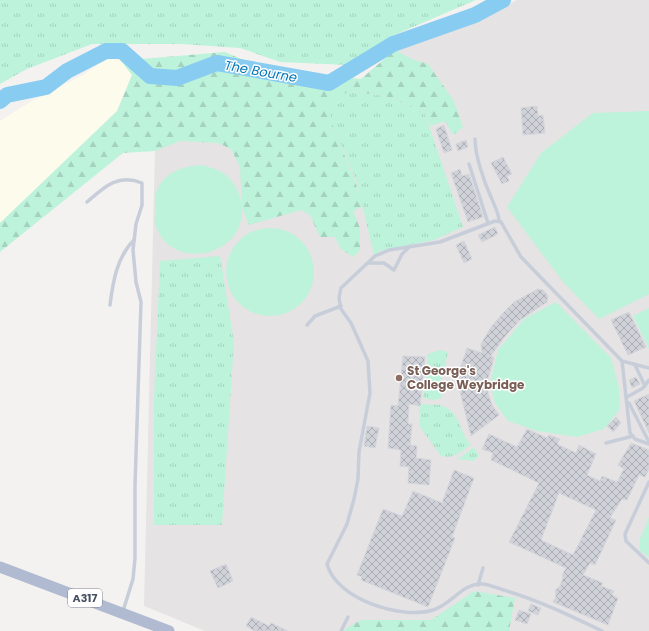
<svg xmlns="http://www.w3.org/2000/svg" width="649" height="631" font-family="Poppins,sans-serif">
  <defs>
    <pattern id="grass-tufts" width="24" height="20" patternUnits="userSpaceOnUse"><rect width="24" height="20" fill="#bef3db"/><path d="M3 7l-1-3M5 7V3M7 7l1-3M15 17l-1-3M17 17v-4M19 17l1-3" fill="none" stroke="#a5d2be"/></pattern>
    <pattern id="forest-firs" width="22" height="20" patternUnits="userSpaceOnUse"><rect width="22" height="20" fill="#bef3db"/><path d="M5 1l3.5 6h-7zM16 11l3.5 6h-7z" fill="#a5d2be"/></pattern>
    <pattern id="building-cross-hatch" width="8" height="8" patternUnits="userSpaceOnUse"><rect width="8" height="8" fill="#d0d2d9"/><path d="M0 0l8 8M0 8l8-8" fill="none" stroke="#abadb3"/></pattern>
  </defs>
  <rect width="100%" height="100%" fill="#f4f2f1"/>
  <path fill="#fdfbeb" d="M118 57 132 75 117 111 0 223V121L30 102 83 75 105 60Z"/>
  <path fill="#e5e3e3" d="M517 0H649V631H205L144 606 155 151 148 81 269 71 361 79 395 50 469 24Z"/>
  <g fill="url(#grass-tufts)">
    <path d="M0 0H476L392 36 347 65 280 62 240 48 180 44H92L27 69 0 84Z"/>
    <path d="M349 91 385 96 424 111 463 227 434 240 380 251 374 255 357 183 331 122 327 105Z"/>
    <path d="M220 256 234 342 222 525H154V400L160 261Z"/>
    <path d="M440 350 448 352 441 382 442 398 434 400 423 398 428 354Z"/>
    <path d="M421 404C427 405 434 404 440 405 462 412 458 431 471 445 460 452 454 459 441 456L420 427 419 406Z"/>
    <path d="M474 447 479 456 473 461 458 459Z"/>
  </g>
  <g fill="url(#forest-firs)">
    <path d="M395 50 414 60 428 64 454 101 463 127 453 135 445 121 430 126 424 111 385 96 349 91 327 105C335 140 354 171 363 206L353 211 360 228V250L353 257 341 249 335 237H320L310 215 301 210 249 225 242 208 240 167 231 149 218 143 180 141 155 151 123 153 0 252V223L117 111 132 75 118 57 141 59 225 52 269 71 361 79Z"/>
    <path d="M474 591 515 598 509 631H342L361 620H431Z"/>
  </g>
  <g fill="#bef3db">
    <path d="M649 111V294L599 319 564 283 507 207 541 153 593 113Z"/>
    <path d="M202 165C212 168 222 170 229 178 245 194 247 223 231 239 208 263 164 258 155 223 154 218 156 213 156 208 156 203 154 197 156 193 163 172 183 166 202 165Z"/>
    <circle cx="270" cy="272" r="44"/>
    <path d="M556 302 611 358 619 388V410L604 429 577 437 537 431 508 421 495 403 490 383 498 350 524 319Z"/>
    <path d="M649 308V349L633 316Z"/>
    <path d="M649 517V557L639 550 640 539Z"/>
  </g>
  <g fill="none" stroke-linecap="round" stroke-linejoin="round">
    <path stroke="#88ccf2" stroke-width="16" d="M0 101 7 95 46 87 67 71 106 51H122L150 76 177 78 217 63 329 83 393 44 475 15 503 0"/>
  </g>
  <g fill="url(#building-cross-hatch)" stroke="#d5d6dd" fill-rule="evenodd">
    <path d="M537 106 538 116 543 115 545 133 523 135 521 108Z"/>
    <path d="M444 125 452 150 444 153 436 129Z"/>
    <path d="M466 140 468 147 458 151 456 144Z"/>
    <path d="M503 157 512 174 507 176 509 181 502 184 491 163Z"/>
    <path d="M460 169 462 176 469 174 483 217 468 222 451 173Z"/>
    <path d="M495 227 498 234 482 242 478 235Z"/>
    <path d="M464 241 472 259 464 263 456 245Z"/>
    <path d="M538 289 543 290 548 296 547 302 520 320 506 335 491 356 494 358 487 382 488 393 492 405 499 415 471 436 458 383 460 369 467 348 482 353 481 344 491 327 504 312 514 302Z"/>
    <path d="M629 312 646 347 628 355 611 320Z"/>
    <path d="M403 356 425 357 420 406 409 404 408 424H412L410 445 417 446 416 458 431 460 429 485 408 483 409 467 400 466 401 450 388 448 391 405 398 406Z"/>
    <path d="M636 377 640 384 632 388 629 380Z"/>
    <path d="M649 394V433L634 401Z"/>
    <path d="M616 417 621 423 613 432 607 426Z"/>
    <path d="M367 426 379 428 375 448 364 446Z"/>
    <path d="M527 429 547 438 549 435 560 439 557 444 576 453 579 445 596 454 587 475 600 481 602 476 617 482 624 469 618 465 631 443 649 450V469L645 477 639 475 627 500 622 499 610 518 616 520 595 565 590 563 583 575 603 583 601 586 614 591 612 595 618 598 608 625 553 602 556 597 555 590 560 586 563 578 562 575 566 568 509 542 539 483 491 460 493 453 482 449 489 434 517 447ZM559 493 596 510 573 555 541 540Z"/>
    <path d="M454 470 474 478 452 537 455 538 428 607 361 580 362 577 357 575 383 509 402 516 413 491 442 503Z"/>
    <path d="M226 564 233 581 218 588 210 571Z"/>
    <path d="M531 604 541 608 538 615 528 611Z"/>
    <path d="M519 610 531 614 527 624 515 620Z"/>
    <path d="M251 617 269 626 271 623 288 631H255L246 626Z"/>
  </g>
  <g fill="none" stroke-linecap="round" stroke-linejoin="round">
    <g stroke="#c7ceda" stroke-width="3.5">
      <path d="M475 139C475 155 484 182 491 197 494 205 499 213 499 221"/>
      <path d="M469 164 488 223"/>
      <path d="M87 202C104 187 118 173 142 183V205L136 224 133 250 136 282 141 302 135 485V558L133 579 123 611"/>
      <path d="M368 263H384L394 270 402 254 409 247"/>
      <path d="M110 305C113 281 117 257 134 240"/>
      <path d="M307 325 315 316 341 306"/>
      <path d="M622 361 649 368"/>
      <path d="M635 365 645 386"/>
      <path d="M627 397 643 388 649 380"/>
      <path d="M629 403 649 442"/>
      <path d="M606 443 633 436"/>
      <path d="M649 482 625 534 626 541 649 563"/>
      <path d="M478 585 483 568"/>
      <path d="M341 631 348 617"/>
      <path d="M602 631C571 616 540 601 507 591 499 589 491 585 483 584 463 582 451 605 433 610 401 620 336 599 327 564L347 524 354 499 358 479 359 452 370 393 368 361 351 323 341 309 339 298 341 288 375 256 389 250 440 242 495 221 501 222 521 257 622 361 630 433 635 439 649 444"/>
    </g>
    <path stroke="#b0bbd1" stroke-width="11" d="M0 567 169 631"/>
  </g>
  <circle fill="#8d6e63" stroke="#fff" stroke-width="1.5" cx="399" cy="378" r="4"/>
  <g text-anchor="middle" stroke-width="3" stroke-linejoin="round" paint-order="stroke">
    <rect fill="#fff" stroke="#7f8590" stroke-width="1" x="68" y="589" width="34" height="18" rx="3"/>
    <g font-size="11" font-weight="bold" fill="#485160">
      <text x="85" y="602">A317</text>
    </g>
    <g font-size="12" font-weight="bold" fill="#785e54" stroke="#fff" text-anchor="start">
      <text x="407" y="375">St George's<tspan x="407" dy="14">College Weybridge</tspan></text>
    </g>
    <g font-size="13" font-style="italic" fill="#0276b8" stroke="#fff">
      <text transform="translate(261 71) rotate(10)" y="5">The Bourne</text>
    </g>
  </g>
</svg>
